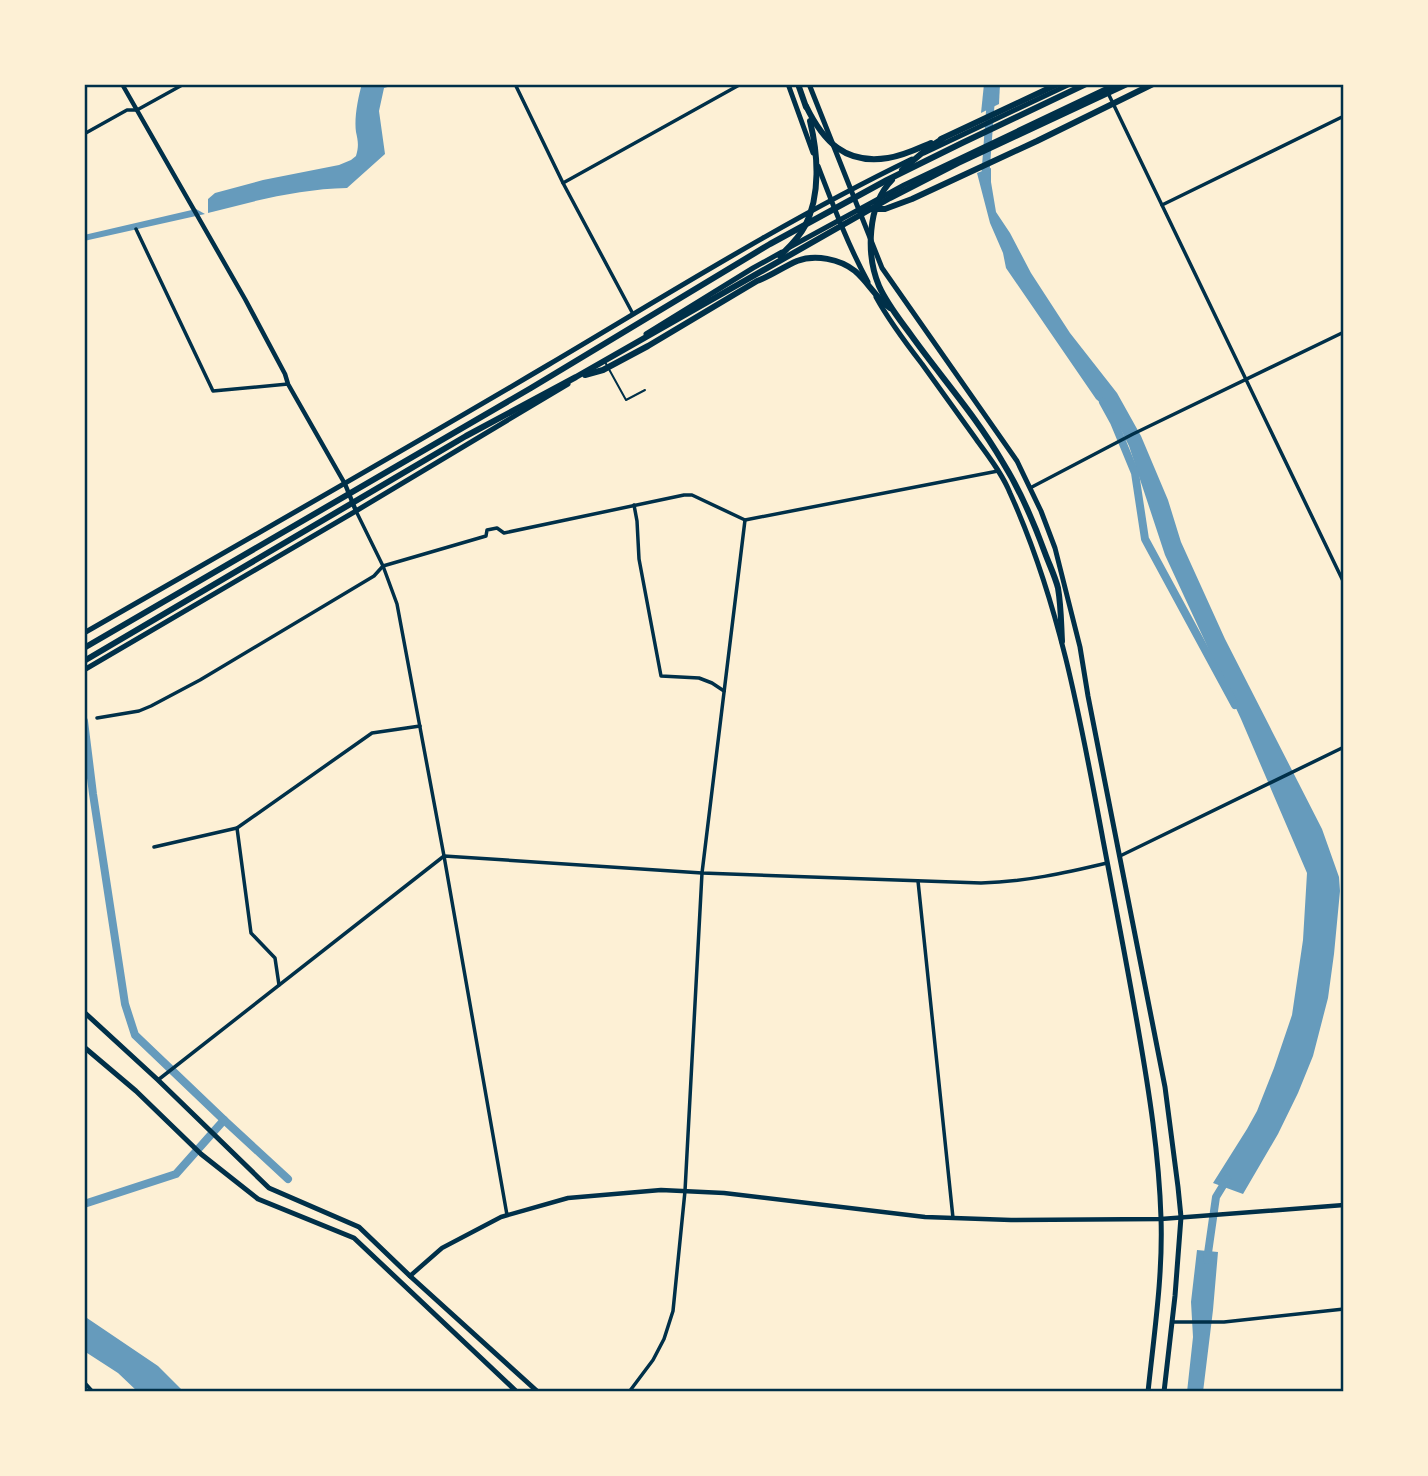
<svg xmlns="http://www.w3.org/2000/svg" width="1428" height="1476" font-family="Signika,sans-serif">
  <rect width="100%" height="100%" fill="#fdf0d5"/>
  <g fill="#669bbc">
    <path d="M362 84H398L384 88 379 111 385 154 347 188C299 189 254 201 208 213V199L215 193 263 180 339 165 351 160 356 156C359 146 358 141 356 132 354 119 358 97 362 84Z"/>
    <path d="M984 84H1000L999 104 981 113Z"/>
    <path d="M991 168V182L996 212 1010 233 1031 273 1070 333 1117 393 1141 436 1168 500 1181 542 1225 639 1322 829 1339 877 1340 891 1334 954 1328 998 1313 1056 1298 1093 1278 1134 1243 1194 1213 1183 1247 1129 1257 1111 1274 1068 1292 1015 1303 940 1307 873 1241 719 1165 555 1129 446 1113 414 1096 399 1006 268 1003 253 990 223 977 173Z"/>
    <path d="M196 209 205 214 84 241V235Z"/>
    <path d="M1197 1250 1218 1252 1213 1310 1203 1392H1187L1193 1337 1191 1302Z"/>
    <path d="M84 1316 158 1366 184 1392H138L118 1373 84 1351Z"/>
  </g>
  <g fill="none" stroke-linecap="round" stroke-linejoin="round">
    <g stroke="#669bbc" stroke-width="8">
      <path d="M985 180 992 84"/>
      <path d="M1103 402 1114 422 1135 473 1145 539 1235 705"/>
      <path d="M84 721 93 794 125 1004 135 1035 224 1120 176 1174 84 1204"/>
      <path d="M224 1120 288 1179"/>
      <path d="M1207 1260 1216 1197 1227 1179"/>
    </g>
    <path stroke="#003049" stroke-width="2" d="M605 362 626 400 645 390"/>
    <g stroke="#003049" stroke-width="3.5">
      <path d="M515 84 563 183 633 314"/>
      <path d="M1108 93 1344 583"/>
      <path d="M84 134 127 110H137L184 84"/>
      <path d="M563 183 741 84"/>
      <path d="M1162 205 1344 116"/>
      <path d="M136 229 213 391 288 384"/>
      <path d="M1030 488 1133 434 1344 332"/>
      <path d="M634 505 637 521 639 559 661 676 699 678 712 683 724 691"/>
      <path d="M356 511 383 566 397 604 444 856 507 1215"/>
      <path d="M97 718 139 711 151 706 200 680 374 576 383 566 486 536 487 530 497 528 504 533 684 495H692L745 520 998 471"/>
      <path d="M237 828 251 933 275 958 279 985"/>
      <path d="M154 847 237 828 372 733 420 726"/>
      <path d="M1120 856 1344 747"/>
      <path d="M918 881 953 1218"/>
      <path d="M158 1080 444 856 702 873 981 883C1024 882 1065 873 1107 863"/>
      <path d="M1172 1322H1224L1344 1309"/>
      <path d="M84 1382 93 1392"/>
      <path d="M629 1392 653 1360 664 1339 673 1311 685 1191 702 873 745 520"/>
    </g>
    <g stroke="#003049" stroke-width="4.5">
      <path d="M122 84 245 299 285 374 288 384 345 484 356 511"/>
      <path d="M410 1276 442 1248 501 1217 568 1198 661 1190 724 1193 925 1217 1011 1220 1161 1219 1344 1205"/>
    </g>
    <g stroke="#003049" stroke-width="5">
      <path d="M788 84 813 153"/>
      <path d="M809 84 882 268 1017 461 1041 511 1055 548 1080 647 1088 696 1165 1087 1178 1187 1181 1217 1175 1296 1164 1392"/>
      <path d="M924 153 1070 84"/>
      <path d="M818 166C833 205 848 245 868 282"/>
      <path d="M790 247 904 185 1116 84"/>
      <path d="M876 297C889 321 905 342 922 364 940 389 958 414 976 439 988 456 1002 473 1010 493 1060 603 1081 722 1103 840 1115 903 1127 965 1138 1028 1149 1091 1159 1154 1161 1218 1163 1276 1154 1334 1148 1392"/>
      <path d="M646 334 753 268 782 252"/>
      <path d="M84 633C239 544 394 456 548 365 668 294 786 220 912 159"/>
      <path d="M84 670 356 511 568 384"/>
      <path d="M84 1012 158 1080 269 1188 359 1227 410 1276 538 1392"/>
      <path d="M84 1047 136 1091 201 1154 258 1199 354 1238 517 1392"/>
    </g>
    <g stroke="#003049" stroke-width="6">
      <path d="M798 84 806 107"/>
      <path d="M806 106C823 141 845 165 888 158 903 156 917 149 931 143"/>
      <path d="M941 139 1058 84"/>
      <path d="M902 170 928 148 942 139"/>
      <path d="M892 180C867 205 866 255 879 286 887 304 900 320 911 335 941 377 976 416 1002 461 1020 490 1033 520 1045 553 1049 564 1055 576 1058 588 1061 605 1061 623 1062 641"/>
      <path d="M859 209H885L912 199 1037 141 1153 84"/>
      <path d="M780 256C789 247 799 238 805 226 821 195 818 154 810 121"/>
      <path d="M585 375 603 370 648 346 757 281C771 276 783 267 797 261 815 254 840 259 855 271 868 282 876 298 890 308"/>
      <path d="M84 648 531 388 770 244 887 180 962 143 1086 84"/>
      <path d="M84 661 466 436 576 377 890 198 958 163 1127 84"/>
    </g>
  </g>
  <rect width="1428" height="1476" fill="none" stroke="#fdf0d5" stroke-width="172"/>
  <rect x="86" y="86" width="1256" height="1304" fill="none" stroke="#003049" stroke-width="2.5"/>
</svg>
